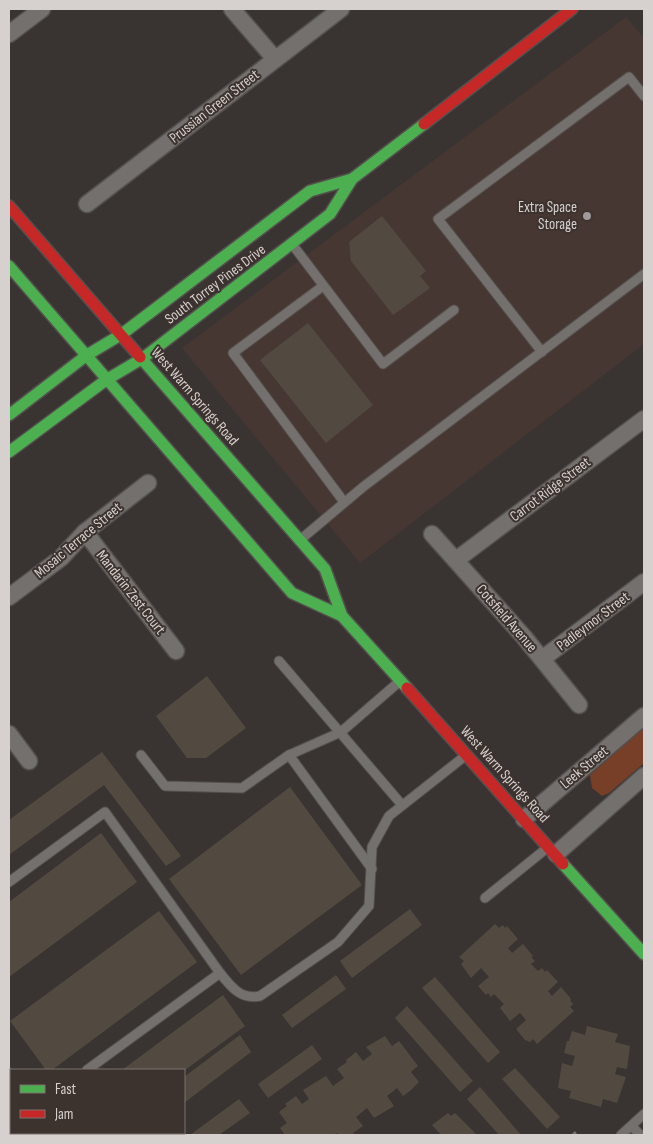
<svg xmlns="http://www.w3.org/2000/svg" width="653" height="1144" font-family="'Sofia Sans Condensed',sans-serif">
  <rect width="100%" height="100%" fill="#393432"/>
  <path fill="#463732" d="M626 17 644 38V344L360 563 182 348Z"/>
  <path fill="#783f28" d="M644 728V763L609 793 602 796 592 788 590 775Z"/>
  <g fill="#524a40">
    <path d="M382 216 426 271 420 276 430 288 393 315 351 261 349 242Z"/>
    <path d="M308 323 373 405 326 443 260 360Z"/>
    <path d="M207 676 246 728 206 758H187L156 716Z"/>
    <path d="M102 752 181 856 166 866 104 785 9 855V820Z"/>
    <path d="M290 787 362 885 241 975 169 879Z"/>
    <path d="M101 833 137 882 9 977V902Z"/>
    <path d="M410 909 422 925 352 978 340 961Z"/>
    <path d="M159 911 197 962 52 1070H46L10 1021Z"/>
    <path d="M495 924 499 928 503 925 505 928 507 926 518 939 508 948 512 953 523 944 533 956 531 957 535 961 531 964 538 971 542 968 545 972 547 970 558 982 548 991 552 996 561 987 571 999 570 1000 573 1004 570 1007 574 1011 537 1044 533 1039 530 1042 525 1040 516 1029 526 1020 520 1013 510 1021 500 1008 504 1004 494 994 491 997 488 993 486 995 478 986 489 977 481 968 471 978 461 964 464 961 459 957Z"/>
    <path d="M336 975 346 989 292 1028 282 1015Z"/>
    <path d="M435 977 500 1052 488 1063 422 988Z"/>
    <path d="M223 995 245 1026 185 1070H122Z"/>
    <path d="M407 1006 473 1081 460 1092 395 1018Z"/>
    <path d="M587 1026 618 1034 615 1042 630 1046 627 1069 617 1067 615 1074 626 1077 617 1103 603 1099 601 1107 569 1098 571 1091 558 1088 562 1063 572 1066 575 1056 564 1053 567 1041H569L572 1031 585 1035Z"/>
    <path d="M240 1035 251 1052 184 1103V1077Z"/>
    <path d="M385 1036 392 1046 399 1041 418 1066 411 1072 419 1082 411 1090 403 1096 397 1088 387 1096 394 1106 374 1118 367 1108 356 1117 363 1126 353 1133 354 1135H339L337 1133 334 1135H285L280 1128 287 1123 279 1112 287 1106 285 1104 296 1096 302 1104 309 1099 303 1090 326 1076 333 1086 344 1078 337 1069 347 1062 346 1060 356 1052 363 1061 372 1054 366 1047Z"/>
    <path d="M312 1045 322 1059 268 1098 258 1084Z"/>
    <path d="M515 1068 560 1117 547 1129 502 1079Z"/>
    <path d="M480 1087 521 1135H499L467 1099Z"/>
    <path d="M239 1099 250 1113 219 1135H190Z"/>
    <path d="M9 1113 11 1116V1133H27L29 1135H9Z"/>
    <path d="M448 1113 451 1116 455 1113 477 1135H441L432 1125Z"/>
    <path d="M37 1133H100L96 1135H34Z"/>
  </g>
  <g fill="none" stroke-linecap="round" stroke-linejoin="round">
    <g stroke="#54504e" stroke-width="11">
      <g id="lane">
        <path d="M292 244 383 364 454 310"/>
        <path d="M323 286 233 353 344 502"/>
        <path d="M542 352 438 219 629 77 644 96"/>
        <path d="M300 540 363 487 644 274"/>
        <path d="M279 661 402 805"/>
        <path d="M141 755 165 786 242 788 289 755 341 732 400 681"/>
        <path d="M289 755 372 869"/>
        <path d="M9 882 105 812 220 973 87 1070"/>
        <path d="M485 898 547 848"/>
        <path d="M220 973C231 987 241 1000 260 996L338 942 369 906 372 847 389 816 465 756"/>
        <path d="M9 1073 11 1075"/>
        <path d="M632 1126 640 1135"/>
        <path d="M621 1135 644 1114"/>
      </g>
    </g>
    <g stroke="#54504e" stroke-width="19">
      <g id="street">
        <path d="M232 9 275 59"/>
        <path d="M9 34 42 9"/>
        <path d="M87 204 341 9"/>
        <path d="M85 532 176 651"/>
        <path d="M432 534 524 637 579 705"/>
        <path d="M456 560 644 419"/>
        <path d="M9 597 61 558 85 532 148 483"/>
        <path d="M542 659 644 582"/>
        <path d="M9 734 29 761"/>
        <path d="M524 819 644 716"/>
        <path d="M556 854 644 776"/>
      </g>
    </g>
    <g stroke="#54504e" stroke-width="14">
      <g id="fast">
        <path d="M9 266 292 593 342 616"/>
        <path d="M140 357 325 569 342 616 407 688"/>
        <path d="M9 415 87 355 122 334 310 191 352 179"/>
        <path d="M9 452 106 380 143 358 330 214 352 179 424 124"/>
        <path d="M563 864 644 954"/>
      </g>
    </g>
    <g stroke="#54504e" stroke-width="14">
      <g id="jam">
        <path d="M424 124 572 9"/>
        <path d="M9 206 140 357"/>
        <path d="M407 688 563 864"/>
      </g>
    </g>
    <path stroke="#73706e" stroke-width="3" stroke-dasharray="4 2.5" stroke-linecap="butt" d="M573 1135 576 1132"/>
    <use href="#lane" stroke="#74706e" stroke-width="9"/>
    <use href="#street" stroke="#74706e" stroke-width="16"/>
    <use href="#fast" stroke="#4caf50" stroke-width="11"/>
    <use href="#jam" stroke="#c62828" stroke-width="11"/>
  </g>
  <circle fill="#9f9997" stroke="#3c332f" stroke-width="2" cx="587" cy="216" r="5"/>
  <g text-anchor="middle" stroke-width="4" stroke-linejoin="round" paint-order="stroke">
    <g font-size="15" fill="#d6d0ce" stroke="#3c332f">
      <text transform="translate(214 106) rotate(-38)" y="5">Prussian Green Street</text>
      <text transform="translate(215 284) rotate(-37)" y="5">South Torrey Pines Drive</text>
      <text transform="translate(195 396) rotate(49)" y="5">West Warm Springs Road</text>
      <text transform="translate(550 489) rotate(-37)" y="5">Carrot Ridge Street</text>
      <text transform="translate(78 540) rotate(-40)" y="5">Mosaic Terrace Street</text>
      <text transform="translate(131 592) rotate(52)" y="5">Mandarin Zest Court</text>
      <text transform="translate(507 618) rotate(49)" y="5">Cotsfield Avenue</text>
      <text transform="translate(593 621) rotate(-37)" y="5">Padleymor Street</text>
      <text transform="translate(584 767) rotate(-40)" y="5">Leek Street</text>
      <text transform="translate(505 774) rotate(48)" y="5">West Warm Springs Road</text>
    </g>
    <g font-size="15" fill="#d6d0ce" stroke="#3c332f" text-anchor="end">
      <text x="577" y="212">Extra Space<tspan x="577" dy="17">Storage</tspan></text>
    </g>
  </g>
  <rect width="653" height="1144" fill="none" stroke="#d6d0ce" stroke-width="20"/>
  <rect x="10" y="1069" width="175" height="65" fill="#3c332f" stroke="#7a726f"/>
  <rect x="20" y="1085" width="25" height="8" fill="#4caf50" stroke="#7a726f"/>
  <text x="55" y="1094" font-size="15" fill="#d6d0ce">Fast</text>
  <rect x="20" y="1110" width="25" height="8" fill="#c62828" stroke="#7a726f"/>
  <text x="55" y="1119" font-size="15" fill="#d6d0ce">Jam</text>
</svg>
